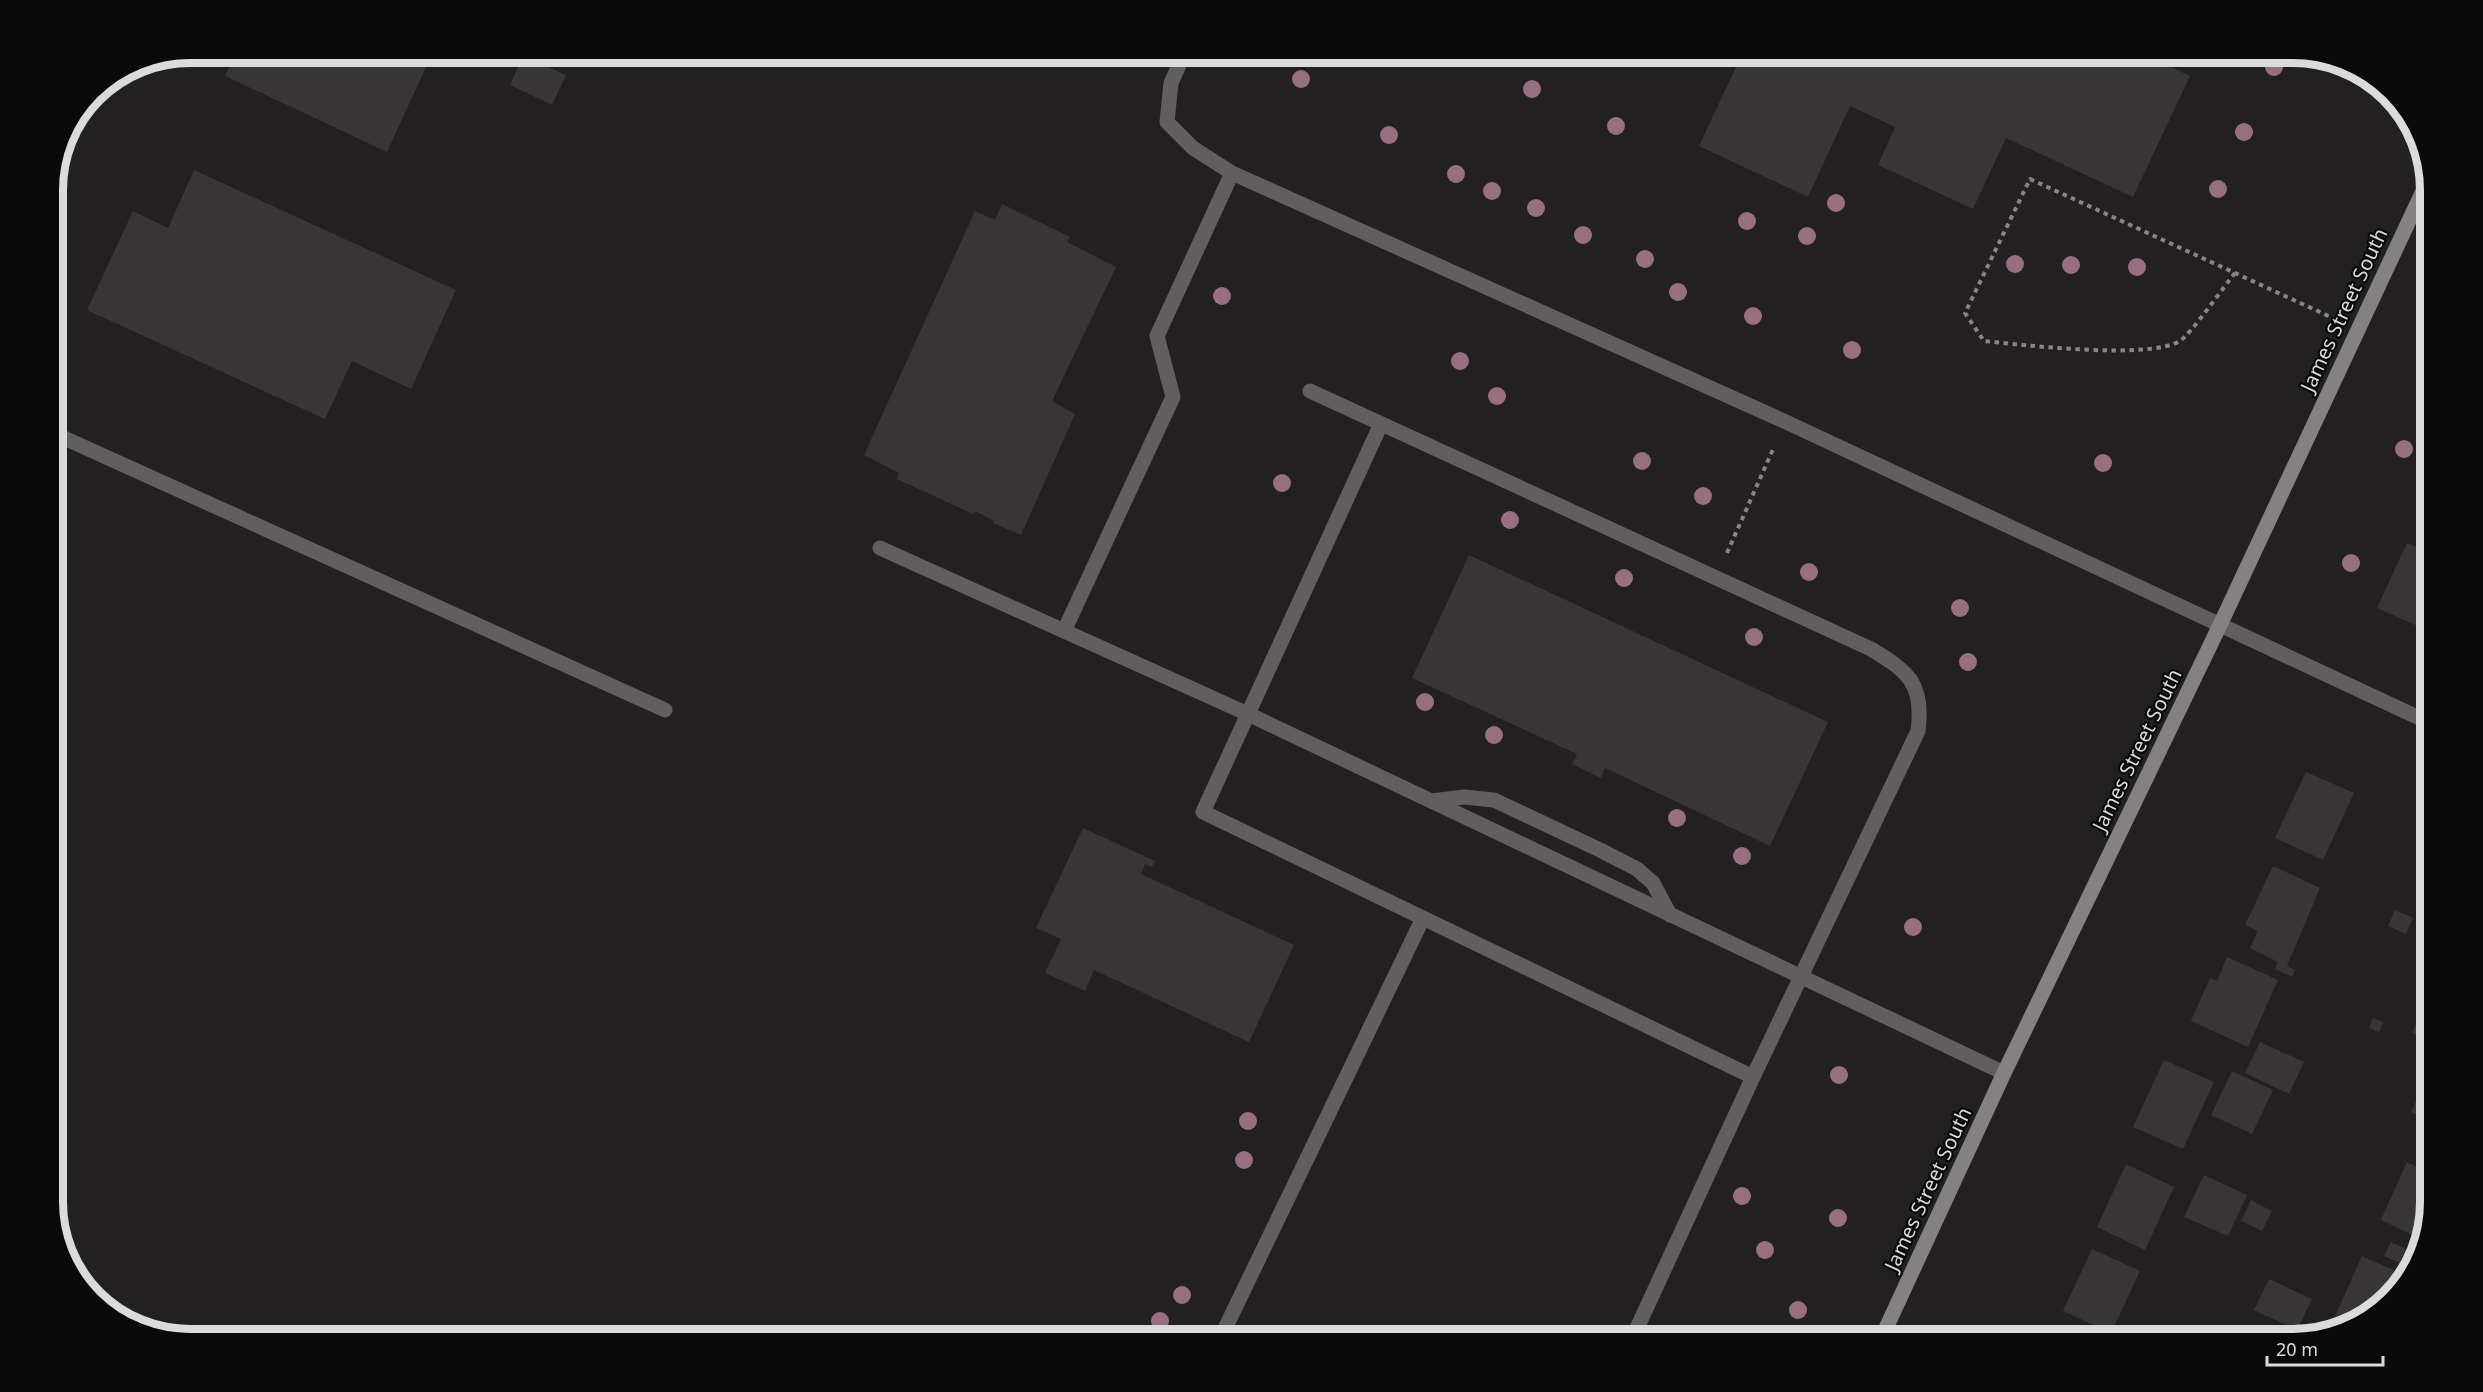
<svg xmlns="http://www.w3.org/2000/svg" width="2483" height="1392" font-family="'Noto Sans',sans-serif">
  <rect width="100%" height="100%" fill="#232021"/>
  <g fill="#373536">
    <path d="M236 52H433L387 152 225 76Z"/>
    <path d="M1743 52H2140L2190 76 2133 197 2006 138 1973 209 1878 165 1895 127 1850 106 1808 197 1699 146Z"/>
    <path d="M523 56 566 75 552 105 510 85Z"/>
    <path d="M194 170 456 290 411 389 352 361 325 419 87 310 133 211 168 228Z"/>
    <path d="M1002 204 1070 237 1067 242 1116 267 1052 401 1075 414 1021 535 993 523 994 521 975 511 973 514 897 479 899 473 864 455 975 211 995 220Z"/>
    <path d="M2430 477V509L2418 504Z"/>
    <path d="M2407 543 2430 553V605L2420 627 2377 608Z"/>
    <path d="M1469 555 1828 722 1770 846 1605 768 1601 778 1572 764 1577 754 1412 678Z"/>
    <path d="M2306 772 2354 793 2323 860 2275 838Z"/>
    <path d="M1083 828 1155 861 1152 867 1145 864 1141 874 1294 945 1249 1042 1094 970 1085 991 1045 973 1061 939 1036 928Z"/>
    <path d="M2273 866 2320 888 2287 966 2295 970 2292 977 2275 969 2278 962 2250 948 2258 931 2245 925Z"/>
    <path d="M2395 910 2413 918 2406 934 2388 926Z"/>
    <path d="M2227 957 2278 980 2248 1047 2191 1021 2210 978 2217 981Z"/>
    <path d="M2422 1011 2430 1015V1042L2412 1033Z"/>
    <path d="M2373 1018 2383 1022 2379 1032 2369 1028Z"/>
    <path d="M2260 1042 2304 1062 2289 1094 2245 1073Z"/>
    <path d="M2164 1060 2214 1082 2183 1149 2133 1127Z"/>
    <path d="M2232 1071 2273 1090 2252 1134 2211 1115Z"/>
    <path d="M2420 1092 2430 1097V1150L2416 1144 2427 1120 2411 1112Z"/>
    <path d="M2407 1162 2430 1173V1203L2421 1239 2381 1220Z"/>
    <path d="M2126 1164 2174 1187 2145 1250 2097 1227Z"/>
    <path d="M2204 1175 2247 1195 2228 1236 2184 1217Z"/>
    <path d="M2251 1200 2272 1211 2262 1231 2241 1221Z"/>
    <path d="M2391 1242 2406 1249 2399 1263 2384 1256Z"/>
    <path d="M2092 1249 2140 1271 2111 1333 2063 1311Z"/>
    <path d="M2362 1256 2407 1276 2362 1321 2341 1327 2332 1323Z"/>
    <path d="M2269 1279 2312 1299 2297 1330 2254 1310Z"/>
    <path d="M1095 1331 1112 1339H1090Z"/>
  </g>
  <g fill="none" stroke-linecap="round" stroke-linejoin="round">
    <g stroke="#878585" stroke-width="4" stroke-dasharray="4.5 4.5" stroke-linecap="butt">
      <path d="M2235 273C2225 285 2190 335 2180 341 2149 360 2023 345 1984 341L1965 313 2030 179 2333 318"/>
      <path d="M1727 553 1774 447"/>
    </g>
    <g stroke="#605e5f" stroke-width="15">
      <path d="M1310 391 1871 649C1909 672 1924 684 1918 731L1753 1077 1632 1339"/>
      <path d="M1381 424 1203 812 1753 1077"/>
      <path d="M53 433 665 710"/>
      <path d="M53 449 59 436"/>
      <path d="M880 548 1248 714 2004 1073"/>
      <path d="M1064 631 1173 397 1157 336 1232 173"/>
      <path d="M1432 801 1464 797 1494 800 1600 850 1637 869 1653 883 1670 915"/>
      <path d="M1220 1339 1423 918"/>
    </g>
    <path stroke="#605e5f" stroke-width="15" d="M1185 52 1171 83 1167 122 1193 148 1232 173 1786 422 2430 723"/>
    <path stroke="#838182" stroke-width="15" d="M1881 1339 2004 1073 2220 625 2429 178"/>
  </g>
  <g fill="#976f80">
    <circle cx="2274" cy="67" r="9"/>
    <circle cx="1301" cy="79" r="9"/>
    <circle cx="1532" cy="89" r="9"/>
    <circle cx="1616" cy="126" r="9"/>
    <circle cx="2244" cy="132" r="9"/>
    <circle cx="1389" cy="135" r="9"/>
    <circle cx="1456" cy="174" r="9"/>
    <circle cx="2218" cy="189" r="9"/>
    <circle cx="1492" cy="191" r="9"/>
    <circle cx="1836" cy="203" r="9"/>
    <circle cx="1536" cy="208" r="9"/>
    <circle cx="1747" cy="221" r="9"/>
    <circle cx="1583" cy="235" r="9"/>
    <circle cx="1807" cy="236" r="9"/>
    <circle cx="1645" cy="259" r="9"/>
    <circle cx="2015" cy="264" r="9"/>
    <circle cx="2071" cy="265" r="9"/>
    <circle cx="2137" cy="267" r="9"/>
    <circle cx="1678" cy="292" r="9"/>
    <circle cx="1222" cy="296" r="9"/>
    <circle cx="1753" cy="316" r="9"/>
    <circle cx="1852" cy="350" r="9"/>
    <circle cx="1460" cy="361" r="9"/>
    <circle cx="1497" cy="396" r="9"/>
    <circle cx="2404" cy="449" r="9"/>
    <circle cx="1642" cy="461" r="9"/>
    <circle cx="2103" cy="463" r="9"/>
    <circle cx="1282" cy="483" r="9"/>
    <circle cx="1703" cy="496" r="9"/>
    <circle cx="1510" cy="520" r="9"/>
    <circle cx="2351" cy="563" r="9"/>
    <circle cx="1809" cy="572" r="9"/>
    <circle cx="1624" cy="578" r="9"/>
    <circle cx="1960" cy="608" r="9"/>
    <circle cx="1754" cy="637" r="9"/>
    <circle cx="1968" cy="662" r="9"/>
    <circle cx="1425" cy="702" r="9"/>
    <circle cx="1494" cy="735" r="9"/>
    <circle cx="1677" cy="818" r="9"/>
    <circle cx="1742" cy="856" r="9"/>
    <circle cx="1913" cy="927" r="9"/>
    <circle cx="1839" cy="1075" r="9"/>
    <circle cx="1248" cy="1121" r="9"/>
    <circle cx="1244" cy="1160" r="9"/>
    <circle cx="1742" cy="1196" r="9"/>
    <circle cx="1838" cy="1218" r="9"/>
    <circle cx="1765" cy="1250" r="9"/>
    <circle cx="1182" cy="1295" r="9"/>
    <circle cx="1798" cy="1310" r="9"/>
    <circle cx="1160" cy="1321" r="9"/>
  </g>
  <g text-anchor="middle" stroke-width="4.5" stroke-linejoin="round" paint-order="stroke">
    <g font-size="20" fill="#dcdbdb" stroke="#0b0a0b">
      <text transform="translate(2344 310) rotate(-65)" y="7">James Street South</text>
      <text transform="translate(2137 750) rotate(-64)" y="7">James Street South</text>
      <text transform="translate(1928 1189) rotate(-65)" y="7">James Street South</text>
    </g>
  </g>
  <path d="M0 0H2483V1392H0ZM190 63H2293A127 127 0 0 1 2420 190V1202A127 127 0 0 1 2293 1329H190A127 127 0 0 1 63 1202V190A127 127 0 0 1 190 63Z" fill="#0b0a0b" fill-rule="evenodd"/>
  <path fill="none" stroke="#dcdbdb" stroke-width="8" d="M190 63H2293A127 127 0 0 1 2420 190V1202A127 127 0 0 1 2293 1329H190A127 127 0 0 1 63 1202V190A127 127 0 0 1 190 63Z"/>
  <path d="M2267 1356v9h116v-9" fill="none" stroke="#dcdbdb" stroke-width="3"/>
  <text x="2276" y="1356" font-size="18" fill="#dcdbdb" stroke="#0b0a0b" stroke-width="4.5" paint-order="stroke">20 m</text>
</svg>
